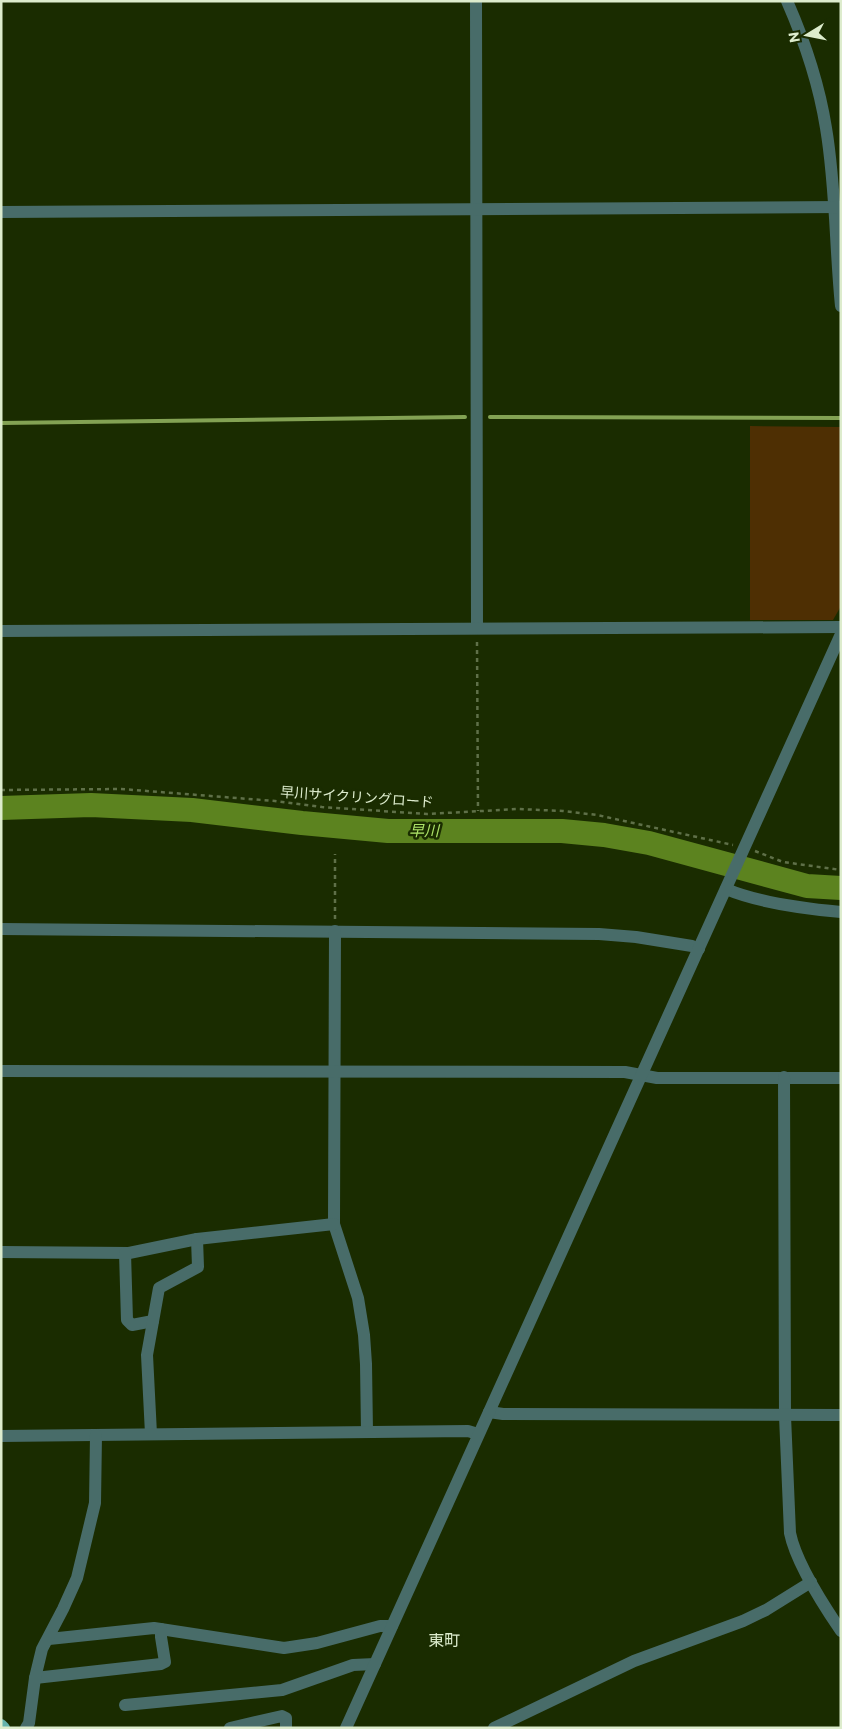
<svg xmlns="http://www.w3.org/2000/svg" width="842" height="1729" font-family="Commissioner,'Noto Sans JP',sans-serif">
  <rect width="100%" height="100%" fill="#1a2c00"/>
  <path fill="#4e2f03" d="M750 426 841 427V606L833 620H750Z"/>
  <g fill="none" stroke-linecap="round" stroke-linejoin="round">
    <g stroke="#83a253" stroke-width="4">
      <path d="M490 417 841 418"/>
      <path d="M1 423 465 417"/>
    </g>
    <path stroke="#5c831f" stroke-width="24" d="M1 808 91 805 192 810 302 823 388 831H562L604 835 649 843 807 886 841 888"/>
    <g stroke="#5f7048" stroke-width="2.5" stroke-dasharray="4 4" stroke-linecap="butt">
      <path d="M477 642 478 811"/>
      <path d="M1 790 121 789 275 801 322 807 427 814 518 809 563 811 597 815 733 845"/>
      <path d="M755 851 783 862 841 870"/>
      <path d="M335 919V854"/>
    </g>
    <g stroke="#486c69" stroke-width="12">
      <path d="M476 1 477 628"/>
      <path d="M787 1C805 42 819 84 826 128 836 187 835 247 841 306"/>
      <path d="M1 212 841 207"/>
      <path d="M1 631 841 627"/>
      <path d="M726 889C757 902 807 909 841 912"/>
      <path d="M1 929 599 934 636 937 692 946 699 949"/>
      <path d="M335 931 334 1224 358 1298 364 1335 366 1364 367 1432"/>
      <path d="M1 1071 625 1072 657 1078H841"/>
      <path d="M784 1077 785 1416 790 1533C796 1563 824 1606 841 1631"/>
      <path d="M1 1252 129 1253 197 1239 334 1224"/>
      <path d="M125 1253 127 1320 132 1325 153 1321"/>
      <path d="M489 1412 503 1414 841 1415"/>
      <path d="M151 1434 147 1355 159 1288 198 1267 197 1239"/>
      <path d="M1 1436 468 1431 478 1434"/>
      <path d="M49 1639 154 1628 284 1648 317 1643 380 1626H392"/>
      <path d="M35 1678 161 1664 165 1662 161 1637V1629"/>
      <path d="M125 1705 282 1690 353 1665 375 1664"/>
      <path d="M26 1728 29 1723 35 1678 42 1649 63 1609 77 1578 95 1503 96 1435"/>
      <path d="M230 1728 282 1716 286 1718V1728"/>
      <path d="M346 1728 841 634"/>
      <path d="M494 1728 634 1661 743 1621 766 1610 811 1582"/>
    </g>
    <path stroke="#65b2ac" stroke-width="12" d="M1 1725 4 1728"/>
  </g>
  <g text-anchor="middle" stroke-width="5" stroke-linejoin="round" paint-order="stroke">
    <g font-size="14" fill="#ddeccd" stroke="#1a2c00">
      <text transform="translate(357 797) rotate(4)" y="5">早川サイクリングロード</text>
    </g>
    <g font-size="15" font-style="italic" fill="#ade368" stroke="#1a2c00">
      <text x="424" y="836">早川</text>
    </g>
    <g font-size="16" fill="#ddeccd" stroke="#1a2c00">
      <text x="444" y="1646">東町</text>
    </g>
  </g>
  <rect width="842" height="1729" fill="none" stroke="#ddeccd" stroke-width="5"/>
  <g transform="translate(807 35) rotate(260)" stroke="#1a2c00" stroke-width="4" paint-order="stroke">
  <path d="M0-4L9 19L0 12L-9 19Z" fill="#ddeccd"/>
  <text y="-8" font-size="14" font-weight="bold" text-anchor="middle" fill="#ddeccd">N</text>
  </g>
</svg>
